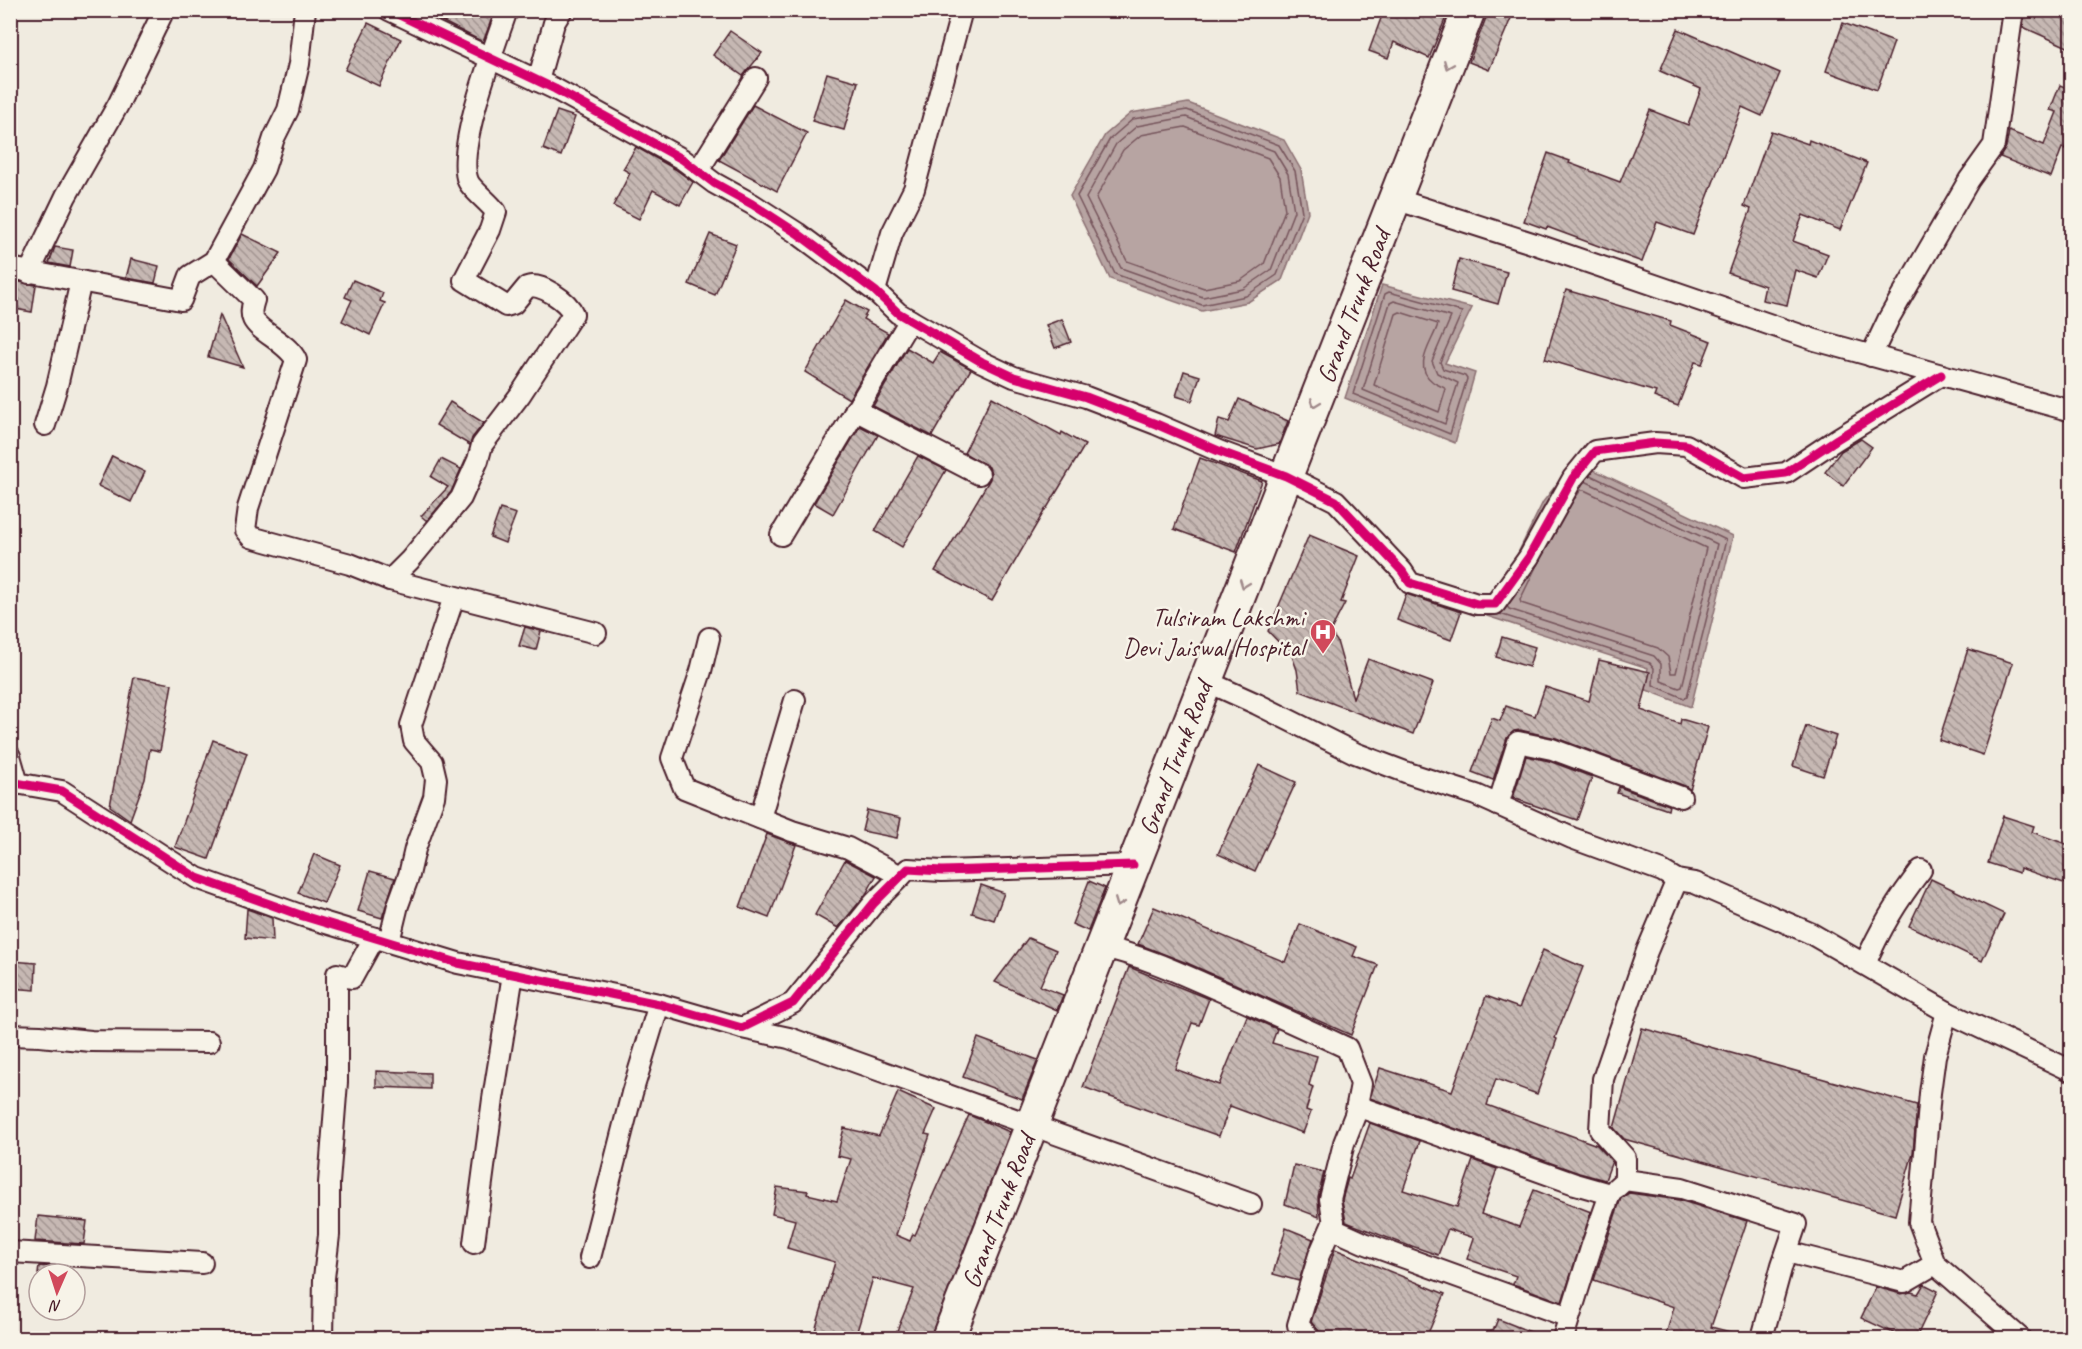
<svg xmlns="http://www.w3.org/2000/svg" width="2082" height="1349" font-family="Caveat,sans-serif">
  <defs>
    <pattern id="building-back-hatch" width="6" height="6" patternUnits="userSpaceOnUse" patternTransform="scale(1.5)"><rect width="6" height="6" fill="#c6b8b3"/><path d="M-1 5l2 2M0 0l6 6M5-1l2 2" fill="none" stroke="#a39592"/></pattern>
  </defs>
  <rect width="100%" height="100%" fill="#f0ebe0"/>
  <filter id="ink" filterUnits="userSpaceOnUse"><feTurbulence type="fractalNoise" baseFrequency=".0167" numOctaves="2"/><feDisplacementMap in="SourceGraphic" scale="12" xChannelSelector="R" yChannelSelector="G"/><feConvolveMatrix kernelMatrix="1 2 1 2 8 2 1 2 1" color-interpolation-filters="sRGB"/></filter>
  <g filter="url(#ink)">
    <g fill="#b7a4a2" stroke="#8b6f72" stroke-width="1.5">
      <path d="M1188 103 1284 140 1301 170 1308 212 1282 280 1248 302 1202 311 1110 279 1070 196 1105 135 1131 113Z"/>
      <path d="M1382 285 1472 308 1445 363 1475 373 1455 443 1345 398Z"/>
      <path d="M1575 461 1733 536 1691 707 1644 689 1648 668 1487 616 1543 502Z"/>
    </g>
    <g fill="none" stroke-linecap="round" stroke-linejoin="round">
      <g stroke="#76545b" stroke-width="1.5">
        <path d="M1187 110 1279 145 1295 171 1302 212 1277 275 1246 296 1202 305 1115 274 1077 196 1110 139 1133 119Z"/>
        <path d="M1186 117 1274 151 1288 174 1294 211 1271 270 1243 289 1203 297 1121 268 1086 198 1116 144 1137 126Z"/>
        <path d="M1185 127 1268 158 1280 177 1285 210 1264 264 1240 281 1204 288 1127 261 1096 198 1123 150 1141 135Z"/>
        <path d="M1389 292 1462 312 1440 362 1443 369 1465 376 1467 379 1450 434 1353 394 1385 294Z"/>
        <path d="M1394 301 1451 317 1432 361 1437 373 1458 383 1445 424 1363 390 1390 303Z"/>
        <path d="M1400 312 1438 324C1433 342 1411 366 1433 382 1437 385 1442 386 1446 389L1439 412 1374 385 1396 314Z"/>
        <path d="M1537 565 1520 600 1521 603 1658 648 1668 657 1671 673H1676L1706 548 1584 490H1581L1575 498"/>
        <path d="M1507 606 1509 609 1654 656 1661 664V681L1679 688 1682 687 1717 544 1585 481"/>
        <path d="M1500 614 1650 663 1654 668 1653 685 1684 698 1687 697 1726 540 1590 475"/>
      </g>
    </g>
    <g fill="url(#building-back-hatch)" stroke="#4a1f2b" stroke-width="1.5">
      <path d="M420 10H479L492 18 483 42Z"/>
      <path d="M1384 10H1449L1429 58 1394 42 1388 58 1369 51Z"/>
      <path d="M1489 10H1499L1512 16 1489 70 1469 62Z"/>
      <path d="M2025 10H2062L2072 14V49L2023 27Z"/>
      <path d="M368 23 401 39 379 86 345 70Z"/>
      <path d="M1843 23 1894 42 1877 90 1826 71Z"/>
      <path d="M1678 29 1780 73 1762 116 1742 107 1693 235 1657 222 1642 262 1547 227 1546 229 1524 221 1548 153 1570 161 1569 163 1620 182 1650 110 1688 125 1701 89 1660 71Z"/>
      <path d="M730 31 762 53 743 76 713 55Z"/>
      <path d="M827 73 858 82 844 130 812 121Z"/>
      <path d="M2071 78 2072 132 2065 149 2062 148 2051 177 2000 157 2006 147 2009 131 2044 145 2057 112 2050 110 2060 85 2067 88Z"/>
      <path d="M753 105 807 133 777 191 719 160Z"/>
      <path d="M557 111 575 117 561 156 543 149Z"/>
      <path d="M1771 131 1808 144 1809 140 1867 163 1840 230 1803 215 1793 241 1828 254 1818 278 1795 270 1787 305 1762 300 1765 286 1728 273 1751 209 1744 206Z"/>
      <path d="M636 147 675 169 693 182 680 205 653 190 639 219 613 206 630 173 623 169Z"/>
      <path d="M242 234 281 253 257 286 229 259Z"/>
      <path d="M710 234 736 244 715 295 689 284Z"/>
      <path d="M55 247 73 250 70 267 49 263Z"/>
      <path d="M131 259 159 266 155 283 126 278Z"/>
      <path d="M1459 259 1507 272 1498 304 1451 291Z"/>
      <path d="M10 280 36 285 32 312 10 308Z"/>
      <path d="M353 280 383 293 380 301 385 303 370 335 342 321 352 300 345 297Z"/>
      <path d="M1566 290 1671 321 1670 325 1711 341 1702 364 1695 362 1678 406 1654 397 1656 392 1545 359Z"/>
      <path d="M846 300 867 312 863 319 888 333 849 399 805 372Z"/>
      <path d="M220 315 243 367 208 357Z"/>
      <path d="M1062 319 1071 342 1055 348 1046 325Z"/>
      <path d="M907 348 933 363 940 352 971 369 932 436 873 406Z"/>
      <path d="M1184 371 1200 376 1192 401 1176 396Z"/>
      <path d="M992 397 1061 435 1062 432 1085 445 1047 508H1046L992 601 935 571 990 479 991 473 989 467 964 453Z"/>
      <path d="M1239 399 1288 421 1279 444 1257 449 1215 436 1219 419 1229 422Z"/>
      <path d="M450 402 484 423 472 438 470 445 436 425Z"/>
      <path d="M860 426 878 435 833 514 814 503Z"/>
      <path d="M1861 439 1872 447 1843 486 1825 472 1841 451Z"/>
      <path d="M112 456 145 472 131 502 98 486Z"/>
      <path d="M918 456 946 470 902 547 875 531Z"/>
      <path d="M1200 458 1262 481 1236 552 1174 529Z"/>
      <path d="M441 459 461 469 451 492 427 521 421 516 448 487 431 477Z"/>
      <path d="M500 509 516 514 505 543 490 537Z"/>
      <path d="M1309 535 1359 556 1341 602 1345 603 1330 632 1337 641 1353 698 1368 659 1433 683 1413 734 1300 691 1297 670 1292 656 1268 631Z"/>
      <path d="M1406 594 1461 612 1451 640 1397 620Z"/>
      <path d="M525 627 541 631 536 650 519 646Z"/>
      <path d="M1502 637 1535 647 1529 667 1496 657Z"/>
      <path d="M1968 649 2013 663 1983 755 1939 740Z"/>
      <path d="M1599 660 1650 672 1641 710 1680 724 1681 719 1708 727 1690 790 1685 786 1556 738 1520 730 1514 731 1507 738 1493 780 1472 772 1492 718 1500 721 1506 706 1535 716 1545 687 1589 701Z"/>
      <path d="M134 677 172 684 160 751 150 749 145 779 130 820 110 806Z"/>
      <path d="M1806 726 1836 736 1823 776 1793 766Z"/>
      <path d="M213 740 247 753 209 859 175 847Z"/>
      <path d="M1526 756 1549 761 1592 777 1577 820 1513 798Z"/>
      <path d="M1259 765 1296 782 1255 871 1218 854Z"/>
      <path d="M1619 787 1669 805 1668 810 1617 793Z"/>
      <path d="M867 810 901 818 897 838 862 831Z"/>
      <path d="M2003 816 2034 826 2032 832 2072 846V886L2020 868 2019 873 1988 863Z"/>
      <path d="M767 834 796 845 769 918 740 907Z"/>
      <path d="M314 854 340 865 324 903 298 893Z"/>
      <path d="M845 860 876 876 866 894 838 928 815 915Z"/>
      <path d="M370 871 395 878 382 918 358 911Z"/>
      <path d="M1931 879 2004 914 1982 961 1909 926Z"/>
      <path d="M1089 881 1105 888 1088 931 1072 924Z"/>
      <path d="M981 885 1004 893 994 920 972 913Z"/>
      <path d="M1154 907 1285 962 1300 924 1357 947 1353 956 1378 965 1351 1035 1187 963 1138 944Z"/>
      <path d="M247 909 272 918 273 941 245 938Z"/>
      <path d="M1028 938 1056 950 1040 986 1063 995 1057 1010 995 982Z"/>
      <path d="M1543 950 1583 967 1555 1038 1557 1039 1537 1094 1496 1079 1487 1105 1597 1145 1612 1161 1605 1180 1579 1173 1370 1098 1380 1068 1452 1091 1486 996 1519 1008Z"/>
      <path d="M12 961 36 963 35 990 11 988Z"/>
      <path d="M1129 967 1209 999 1199 1025 1192 1023 1175 1069 1219 1085 1247 1016 1277 1029 1272 1043 1317 1056 1309 1085 1313 1087 1306 1110 1311 1112 1303 1133 1230 1106 1219 1136 1083 1087Z"/>
      <path d="M1642 1028 1917 1105 1913 1153 1895 1215 1624 1139 1614 1128Z"/>
      <path d="M978 1038 1038 1060 1022 1099 963 1077Z"/>
      <path d="M376 1071 430 1073V1089L376 1087Z"/>
      <path d="M898 1092 936 1109 925 1134 930 1135 896 1235 910 1241 913 1234 915 1235 969 1115 1010 1132 930 1338H894L914 1289 873 1278 855 1338H813L835 1262 787 1248 795 1220 772 1214 777 1187 808 1191 807 1194 837 1201 851 1159 837 1156 844 1128 879 1136Z"/>
      <path d="M1370 1123 1420 1141 1403 1190 1457 1207 1473 1160 1497 1169 1481 1214 1519 1227 1534 1190 1591 1212 1562 1302 1513 1284 1516 1276 1467 1259 1474 1238 1448 1229 1438 1255 1412 1246V1247L1346 1222 1342 1200 1348 1178 1350 1179Z"/>
      <path d="M1294 1165 1324 1172 1318 1197 1319 1217 1285 1204Z"/>
      <path d="M1629 1193 1679 1200 1747 1221 1711 1327 1738 1334 1737 1338H1665L1674 1307 1594 1280 1621 1198Z"/>
      <path d="M38 1216 87 1221 84 1244 35 1241Z"/>
      <path d="M1286 1228 1313 1239 1299 1281 1273 1274Z"/>
      <path d="M1335 1249 1445 1294 1426 1338H1330L1322 1335 1311 1322Z"/>
      <path d="M39 1266 62 1267V1274H38Z"/>
      <path d="M1924 1284 1938 1291 1916 1338H1904L1861 1318 1876 1287 1901 1294 1911 1292 1918 1294Z"/>
      <path d="M1498 1319 1546 1338H1490Z"/>
    </g>
    <g fill="none" stroke-linecap="round" stroke-linejoin="round">
      <g stroke="#4a1f2b" stroke-width="24">
        <g id="minor">
          <path d="M389 10 555 89 682 159 714 183 752 204 797 233 875 291 898 313 982 362 1014 377 1086 397 1156 424 1221 452 1286 476 1336 501 1402 571 1410 583 1477 604H1495L1529 557 1573 478 1595 451 1655 443 1686 445 1744 478 1786 473 1837 439 1941 375"/>
          <path d="M538 81 554 23 562 10"/>
          <path d="M698 171 756 78"/>
          <path d="M1395 199 1535 244 1815 340 2072 411"/>
          <path d="M214 261 254 300C252 306 250 313 253 319 259 332 288 343 296 360L248 508 245 530 251 537 350 564 390 580 596 633"/>
          <path d="M10 268 181 300 190 276 214 261 264 169 274 138 288 110 299 64 305 10"/>
          <path d="M29 273 66 196 118 105 164 10"/>
          <path d="M875 291 892 233 914 189 962 10"/>
          <path d="M1871 356 1889 318 1969 180 1994 145 2013 10"/>
          <path d="M855 410 979 474"/>
          <path d="M45 425 57 386 81 281"/>
          <path d="M781 535 910 320"/>
          <path d="M390 580 410 560 461 498 478 460 482 445 520 395 573 314C568 301 540 282 527 287L513 304 506 306 464 280 490 230 496 212C490 203 471 189 468 181 455 149 495 46 507 10"/>
          <path d="M709 638 701 671 672 758 684 788 792 831 848 848 901 876"/>
          <path d="M1206 681 1257 704 1355 753 1408 773 1476 795 1572 838 1662 871 1677 880 1695 883 1810 933 1947 1012 2072 1071"/>
          <path d="M10 756 18 784"/>
          <path d="M10 782 62 791 197 878 303 916 458 963 659 1004 742 1028 793 1003 874 903 908 869 942 871 1133 865"/>
          <path d="M1498 805 1518 742 1552 749 1681 797"/>
          <path d="M760 818 795 700"/>
          <path d="M389 942 398 905 409 875 415 849 434 797 436 779 432 762 414 741 411 725 454 597"/>
          <path d="M1102 947C1148 957 1186 976 1230 995 1269 1012 1308 1030 1347 1048L1361 1084 1355 1115 1344 1143 1330 1199 1335 1230 1364 1243 1569 1317"/>
          <path d="M1865 964C1879 931 1899 898 1921 870"/>
          <path d="M1947 1012 1935 1056 1930 1093 1919 1222 1935 1264 2020 1338"/>
          <path d="M742 1028 789 1038 1251 1204"/>
          <path d="M10 1035 40 1036 91 1041 209 1042"/>
          <path d="M1357 1106 1575 1184 1610 1194 1593 1242 1563 1338"/>
          <path d="M1625 1180V1158L1600 1130 1603 1079 1647 951 1677 880"/>
          <path d="M1616 1188 1625 1180 1682 1188 1796 1224 1782 1265 1762 1338"/>
          <path d="M474 1243 493 1099 513 974"/>
          <path d="M10 1252 202 1263"/>
          <path d="M1787 1252 1904 1282 1935 1264"/>
          <path d="M590 1258 632 1093 659 1004"/>
          <path d="M323 1338 324 1278 329 1235V1183L337 1082V974L352 978 374 938"/>
          <path d="M1310 1338 1298 1325 1319 1255 1334 1221"/>
        </g>
      </g>
      <g stroke="#4a1f2b" stroke-width="36">
        <path id="primary" d="M948 1338 1469 10"/>
      </g>
      <use href="#minor" stroke="#f7f3e8" stroke-width="20"/>
      <use href="#primary" stroke="#f7f3e8" stroke-width="32"/>
      <g stroke="#f7f3e8" stroke-width="13">
        <g id="cycleway">
          <path d="M389 10 555 89 682 159 714 183 752 204 797 233 875 291 898 313 982 362 1014 377 1086 397 1156 424 1221 452 1286 476 1336 501 1402 571 1410 583 1477 604H1495L1529 557 1573 478 1595 451 1655 443 1686 445 1744 478 1786 473 1837 439 1941 375"/>
          <path d="M10 782 62 791 197 878 303 916 458 963 659 1004 742 1028 793 1003 874 903 908 869 942 871 1133 865"/>
        </g>
      </g>
      <use href="#cycleway" stroke="#d6006c" stroke-width="9"/>
    </g>
    <defs><path id="oneway-chevron" d="M-2-3.5L2.5 0L-2 3.5" fill="none" stroke-width="1.6" stroke-linecap="round" stroke-linejoin="round" transform="scale(1.5)"/></defs>
    <g stroke="#a0898a">
      <use href="#oneway-chevron" transform="translate(1448 65) rotate(112)"/>
      <use href="#oneway-chevron" transform="translate(1315 403) rotate(111)"/>
      <use href="#oneway-chevron" transform="translate(1244 584) rotate(111)"/>
      <use href="#oneway-chevron" transform="translate(1119 903) rotate(111)"/>
    </g>
  </g>
  <defs>
    <g id="hospital-pin" transform="scale(1.35)"><path d="M0 17L-7.5 6A9.5 9.5 0 1 1 7.5 6Z" fill="#d1495b" stroke="#f7f3e8"/><path d="M-5-5h3v3.5h4V-5h3V5h-3V1.5h-4V5h-3Z" fill="#fff"/></g>
  </defs>
  <g fill-rule="evenodd">
    <use href="#hospital-pin" x="1323" y="632"/>
  </g>
  <g text-anchor="middle" stroke-width="5" stroke-linejoin="round" paint-order="stroke">
    <g font-size="26" fill="#4a1f2b" stroke="#f7f3e8">
      <text transform="translate(1353 306) rotate(-69)" y="9">Grand Trunk Road</text>
      <text transform="translate(1175 758) rotate(-69)" y="9">Grand Trunk Road</text>
      <text transform="translate(998 1211) rotate(-69)" y="9">Grand Trunk Road</text>
    </g>
    <g font-size="26" fill="#4a1f2b" stroke="#f7f3e8" text-anchor="end">
      <text x="1304" y="626">Tulsiram Lakshmi<tspan x="1304" dy="30">Devi Jaiswal Hospital</tspan></text>
    </g>
  </g>
  <rect width="2082" height="1349" fill="none" stroke="#f7f3e8" stroke-width="36"/>
  <rect x="18" y="18" width="2046" height="1313" fill="none" stroke="#4a1f2b" stroke-width="2" filter="url(#ink)"/>
  <g transform="translate(57 1292) rotate(183)"><circle r="28" fill="#f7f3e8" stroke="#b29e9c" stroke-width="1.5"/>
  <path d="M0-4.5L10 22L0 15L-10 22Z" fill="#d1495b"/>
  <text y="-9" font-size="16" font-weight="bold" text-anchor="middle" fill="#4a1f2b">N</text>
  </g>
</svg>
